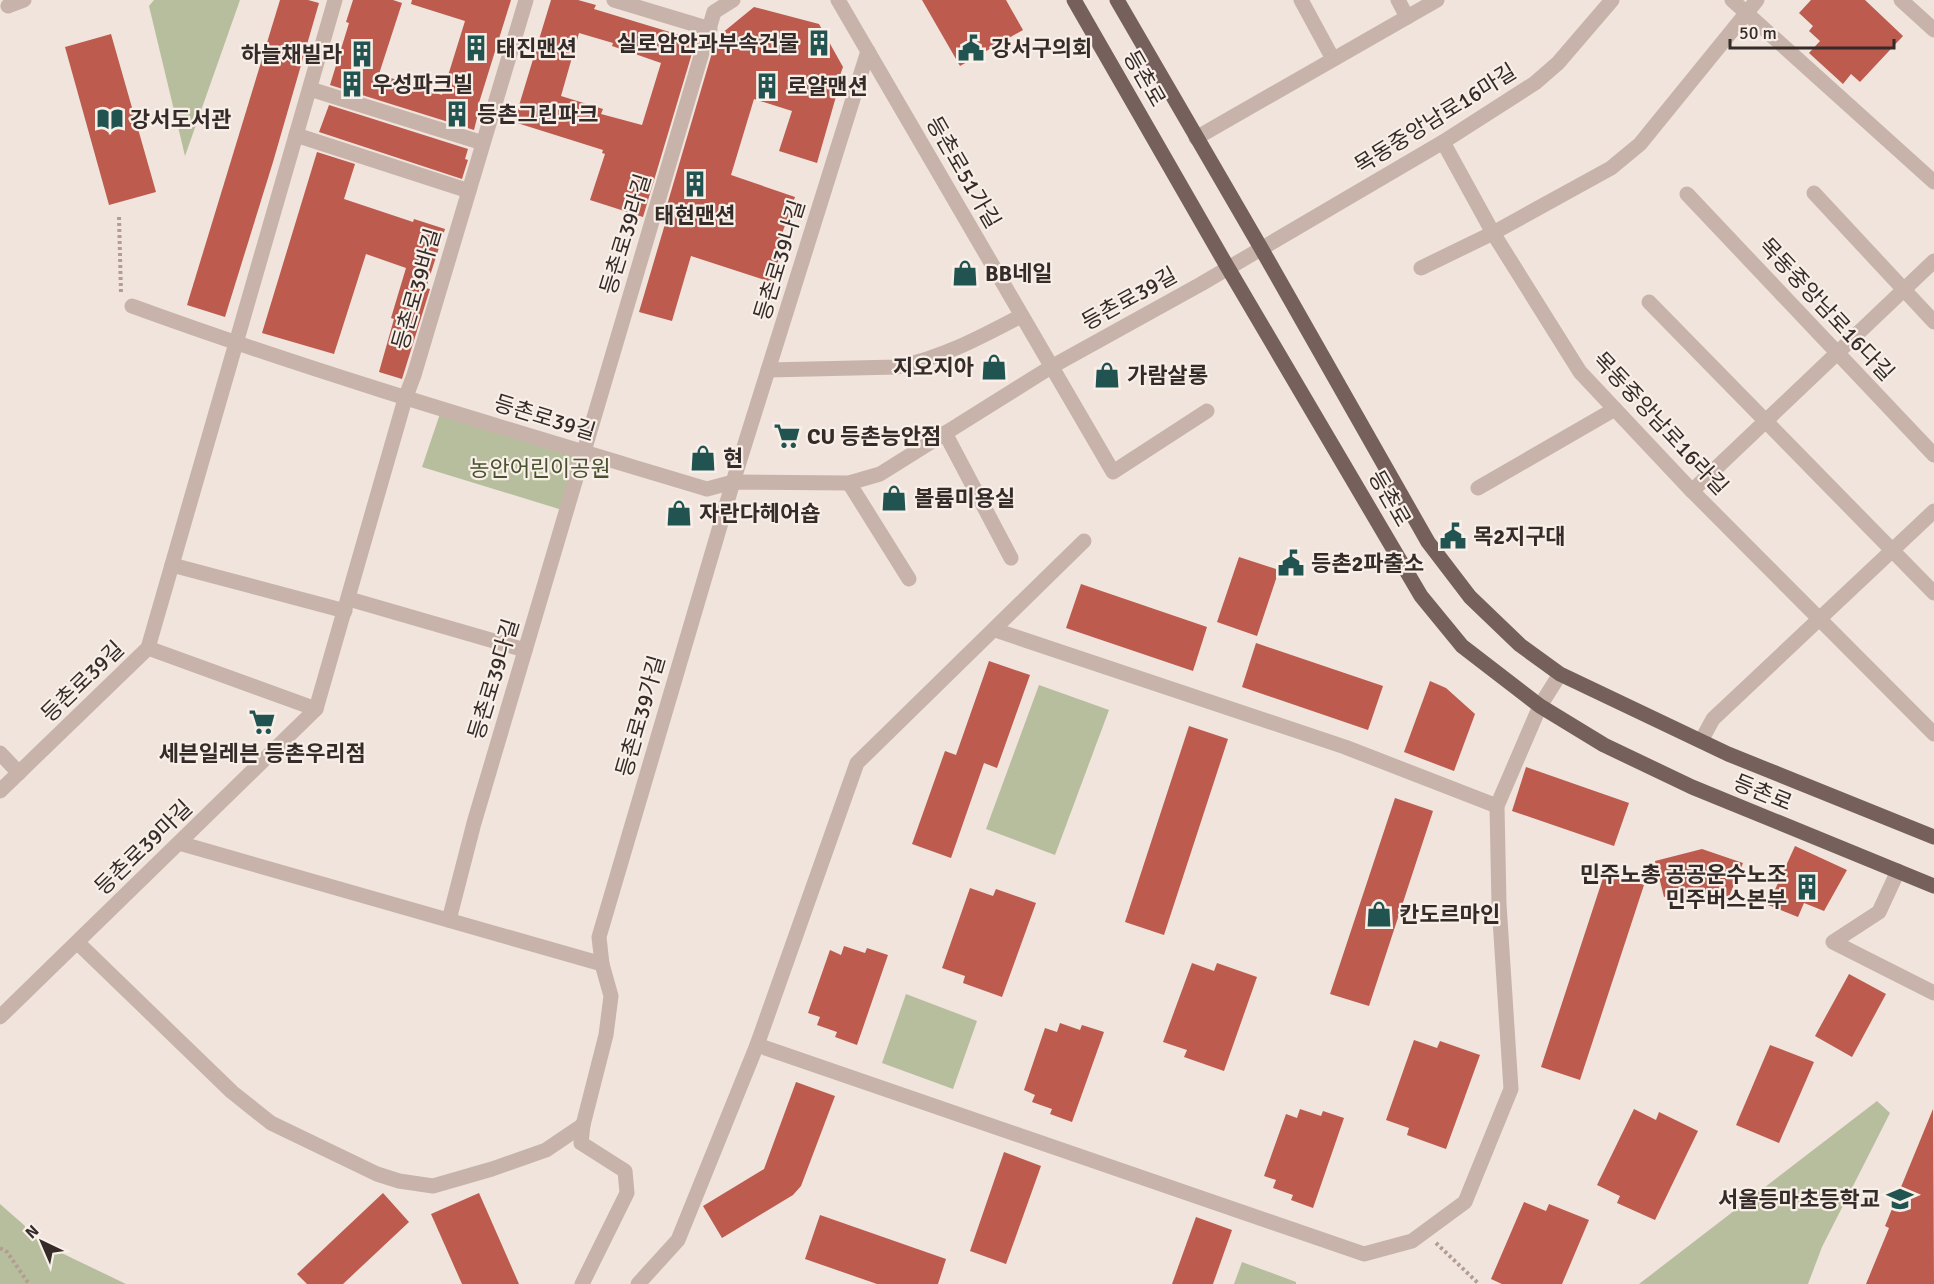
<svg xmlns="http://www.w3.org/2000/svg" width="1934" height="1284" font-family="Signika,'Noto Sans KR',sans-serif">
  <rect width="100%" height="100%" fill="#f0e4dc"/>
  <g fill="#b7be9d">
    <path d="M154 0H240L185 156 149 6Z"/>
    <path d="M443 405 592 448 572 513 422 467Z"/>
    <path d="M1039 685 1109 710 1055 855 986 829Z"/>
    <path d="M906 994 977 1021 953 1089 882 1063Z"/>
    <path d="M1877 1101 1890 1113 1822 1247 1808 1284H1639Z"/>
    <path d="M0 1204 49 1247 126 1284H0Z"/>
    <path d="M1242 1262 1296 1282V1284H1234Z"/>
  </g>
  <g fill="#bc5b4e" fill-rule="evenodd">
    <path d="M280 0H308L319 3 273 162 225 317 187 305Z"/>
    <path d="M353 0H393L402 3 379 74 442 95 465 21 411 4 412 0H511L478 106H480L474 130 330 85 349 23 346 22Z"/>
    <path d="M551 0H578L596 5 594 9 696 40 643 217 590 200 605 154 602 153 603 150 514 122ZM579 33 613 43 612 46 661 63 642 125 601 114 603 109 561 96Z"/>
    <path d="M922 0H1006L1023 30 960 66Z"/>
    <path d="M1811 0H1865L1903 36 1860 82 1851 74 1843 84 1809 53 1820 41 1809 31 1813 26 1799 13Z"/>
    <path d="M754 7 819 24 843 67 834 92 837 93 817 163 779 151 792 111 754 99 731 175 795 197 777 248 782 250 771 282 691 256 672 321 639 312 665 224 662 222 714 46 717 47 721 34Z"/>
    <path d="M111 34 156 192 109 205 65 47Z"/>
    <path d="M329 105 468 149 465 159 468 160 462 179 319 132Z"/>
    <path d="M317 152 355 164 344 199 413 222 414 219 445 229 426 288 430 289 402 379 379 372 394 319 391 318 406 268 366 254 334 354 262 333Z"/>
    <path d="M1239 557 1279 570 1257 636 1217 622Z"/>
    <path d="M1081 584 1207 627 1193 671 1066 628Z"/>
    <path d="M1256 643 1383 686 1368 730 1242 687Z"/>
    <path d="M989 661 1030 675 997 768 984 763 951 858 912 844 945 751 956 755Z"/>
    <path d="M1430 681 1446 688 1475 714 1454 771 1404 752Z"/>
    <path d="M1189 726 1228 739 1164 935 1125 922Z"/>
    <path d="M1526 767 1629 803 1614 846 1512 811Z"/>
    <path d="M1395 798 1433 811 1369 1006 1330 994Z"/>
    <path d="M1795 846 1847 870 1824 911 1804 903 1798 917 1768 905Z"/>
    <path d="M1702 849 1743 863 1728 899 1692 890 1664 897 1655 861Z"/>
    <path d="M1605 872 1644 885 1580 1080 1541 1067Z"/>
    <path d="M970 888 993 896 996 889 1036 903 1002 997 963 983 965 976 942 968Z"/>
    <path d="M844 946 865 953 867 948 888 955 857 1045 835 1037 837 1032 817 1025 820 1017 808 1013 830 950 841 955Z"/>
    <path d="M1192 963 1214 971 1217 963 1257 977 1224 1071 1184 1057 1187 1050 1163 1042Z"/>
    <path d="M1849 974 1886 994 1852 1057 1815 1036Z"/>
    <path d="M1060 1023 1080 1030 1082 1025 1104 1032 1072 1122 1050 1114 1052 1109 1032 1102 1035 1095 1024 1090 1045 1028 1057 1032Z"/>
    <path d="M1414 1040 1437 1048 1440 1041 1480 1055 1446 1149 1407 1135 1409 1128 1386 1120Z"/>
    <path d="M1770 1045 1814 1062 1779 1143 1736 1125Z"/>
    <path d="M796 1082 835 1096 801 1186 793 1195 722 1238 703 1206 764 1169Z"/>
    <path d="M1300 1109 1321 1116 1323 1111 1344 1118 1313 1208 1291 1200 1293 1195 1273 1188 1276 1180 1264 1176 1286 1114 1297 1118Z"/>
    <path d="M1634 1109 1656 1120 1659 1112 1698 1131 1655 1220 1617 1203 1620 1196 1597 1185Z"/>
    <path d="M1933 1109 1934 1284H1866L1889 1228 1885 1226Z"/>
    <path d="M1004 1152 1041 1166 1006 1264 970 1251Z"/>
    <path d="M383 1193 409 1222 343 1284H307L297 1274Z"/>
    <path d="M479 1193 519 1284H462L431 1214Z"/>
    <path d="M1524 1202 1546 1211 1549 1204 1589 1220 1562 1284H1502L1491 1279Z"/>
    <path d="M820 1215 946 1259 938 1284H877L805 1259Z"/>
    <path d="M1196 1217 1232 1230 1213 1284H1172Z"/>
  </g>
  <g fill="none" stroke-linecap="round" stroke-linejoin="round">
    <g stroke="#b39d93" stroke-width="4" stroke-dasharray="3 3" stroke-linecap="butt">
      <path d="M119 217 121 293"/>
      <path d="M1436 1243 1479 1284"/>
      <path d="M0 1248 7 1252 29 1284"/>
    </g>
    <g stroke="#c7b3a9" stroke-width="15">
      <path d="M614 0 710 29"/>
      <path d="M838 0 1113 472 1207 411"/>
      <path d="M1301 0 1333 59"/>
      <path d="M1398 0 1407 17"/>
      <path d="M1732 0 1934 182"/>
      <path d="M1901 0 1934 30"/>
      <path d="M8 6 24 0"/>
      <path d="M310 89 483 143"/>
      <path d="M296 135 469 191"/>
      <path d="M1196 138 1437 0"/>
      <path d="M1443 142 1493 233 1580 372 1692 491 1934 734"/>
      <path d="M1814 193 1934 322"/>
      <path d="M1687 194 1934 455"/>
      <path d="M1421 268 1493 233 1611 168 1640 144 1757 0"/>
      <path d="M1649 302 1934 593"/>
      <path d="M132 306C321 375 514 431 707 489L733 482 849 483 880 474 1051 367 1201 284 1443 142 1535 83 1558 63 1612 0"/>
      <path d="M768 370 897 367C942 358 981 337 1021 316"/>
      <path d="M945 433 1011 558"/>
      <path d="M849 483 909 579"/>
      <path d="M1478 488 1615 409"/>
      <path d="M1692 491 1934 261"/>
      <path d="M172 565 345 611"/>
      <path d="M349 599 525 650"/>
      <path d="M995 630 1345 747 1497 806"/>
      <path d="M148 648 316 709"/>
      <path d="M1701 741 1713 719 1934 511"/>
      <path d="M0 753 19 773"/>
      <path d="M0 791 148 648 335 0"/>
      <path d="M179 843 602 964"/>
      <path d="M1898 871 1879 912 1833 942 1934 993"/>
      <path d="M449 920 474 823 714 12 733 0"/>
      <path d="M78 943 232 1092 271 1123 377 1174 399 1181 433 1186 492 1169 546 1150 583 1125"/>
      <path d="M0 1017 316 709 405 399 414 375 526 0"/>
      <path d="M757 1045 1364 1254 1412 1241 1465 1202 1511 1089 1499 904 1497 806 1540 706 1560 674"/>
      <path d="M582 1284 627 1193 625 1171 581 1143 583 1125 606 1035 611 996 602 964 599 937 733 482 868 51"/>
      <path d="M638 1284 678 1240 757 1045 857 763 1084 541"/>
    </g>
    <g stroke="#75605b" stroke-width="15">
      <path d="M1074 0 1228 268 1421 596 1462 646 1540 706 1604 745 1692 787 1934 886"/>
      <path d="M1117 0 1261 248 1428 542 1470 597 1520 645 1560 674 1728 754 1934 837"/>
    </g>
  </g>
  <defs>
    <g id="building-bare" transform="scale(2.07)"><path d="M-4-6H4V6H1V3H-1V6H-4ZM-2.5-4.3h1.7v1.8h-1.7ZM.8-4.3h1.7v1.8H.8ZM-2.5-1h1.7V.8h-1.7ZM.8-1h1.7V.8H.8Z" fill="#215350" stroke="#f8efe8" stroke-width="2.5" paint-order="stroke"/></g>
    <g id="civic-bare" transform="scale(2.07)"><path d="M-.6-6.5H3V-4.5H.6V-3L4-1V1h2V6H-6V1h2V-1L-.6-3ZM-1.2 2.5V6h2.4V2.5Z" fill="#215350" stroke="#f8efe8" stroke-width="2.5" paint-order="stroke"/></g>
    <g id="library-bare" transform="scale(2.07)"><path d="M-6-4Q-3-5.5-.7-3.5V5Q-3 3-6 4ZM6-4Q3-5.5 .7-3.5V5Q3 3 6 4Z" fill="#215350" stroke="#f8efe8" stroke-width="2.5" paint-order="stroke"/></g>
    <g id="shop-bare" transform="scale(2.07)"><path d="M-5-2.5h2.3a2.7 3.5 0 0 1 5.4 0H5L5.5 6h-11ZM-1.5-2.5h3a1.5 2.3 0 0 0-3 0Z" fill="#215350" stroke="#f8efe8" stroke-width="2.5" paint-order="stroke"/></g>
    <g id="supermarket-bare" transform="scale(2.07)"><path d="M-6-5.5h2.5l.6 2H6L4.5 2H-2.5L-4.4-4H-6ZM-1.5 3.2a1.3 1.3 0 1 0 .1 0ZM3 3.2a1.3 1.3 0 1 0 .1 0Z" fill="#215350" stroke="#f8efe8" stroke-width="2.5" paint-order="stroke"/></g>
    <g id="school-bare" transform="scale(2.07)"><path d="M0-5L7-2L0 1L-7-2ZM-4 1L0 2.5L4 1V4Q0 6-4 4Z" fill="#215350" stroke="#f8efe8" stroke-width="2.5" paint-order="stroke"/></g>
  </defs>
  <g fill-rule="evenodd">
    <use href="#building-bare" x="819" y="43"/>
    <use href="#building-bare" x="476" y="48"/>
    <use href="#civic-bare" x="971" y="48"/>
    <use href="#building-bare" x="362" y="54"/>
    <use href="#building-bare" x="352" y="84"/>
    <use href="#building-bare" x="767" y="86"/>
    <use href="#building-bare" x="457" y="114"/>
    <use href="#library-bare" x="110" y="119"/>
    <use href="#building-bare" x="695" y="184"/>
    <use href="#shop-bare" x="965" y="273"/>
    <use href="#shop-bare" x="994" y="367"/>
    <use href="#shop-bare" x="1107" y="375"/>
    <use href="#supermarket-bare" x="787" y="436"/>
    <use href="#shop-bare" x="703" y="458"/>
    <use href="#shop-bare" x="894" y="498"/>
    <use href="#shop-bare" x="679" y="513"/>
    <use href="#civic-bare" x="1453" y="536"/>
    <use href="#civic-bare" x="1291" y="563"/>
    <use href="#supermarket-bare" x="262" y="722"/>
    <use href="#building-bare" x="1807" y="887"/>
    <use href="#shop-bare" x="1379" y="914"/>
    <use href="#school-bare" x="1900" y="1199"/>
  </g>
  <g text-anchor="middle" stroke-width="4.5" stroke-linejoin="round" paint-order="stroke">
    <g font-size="22" font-weight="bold" fill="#352b28" stroke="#f8efe8" text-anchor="start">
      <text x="799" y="51" text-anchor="end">실로암안과부속건물</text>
      <text x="496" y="56">태진맨션</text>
      <text x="991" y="56">강서구의회</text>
      <text x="342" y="62" text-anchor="end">하늘채빌라</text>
      <text x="372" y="92">우성파크빌</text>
      <text x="787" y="94">로얄맨션</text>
      <text x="477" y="122">등촌그린파크</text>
      <text x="130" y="127">강서도서관</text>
      <text x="695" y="223" text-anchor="middle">태현맨션</text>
      <text x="985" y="281">BB네일</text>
      <text x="974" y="375" text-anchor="end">지오지아</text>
      <text x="1127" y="383">가람살롱</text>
      <text x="807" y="444">CU 등촌능안점</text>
      <text x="723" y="466">현</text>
      <text x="914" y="506">볼륨미용실</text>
      <text x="699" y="521">자란다헤어숍</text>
      <text x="1473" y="544">목2지구대</text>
      <text x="1311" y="571">등촌2파출소</text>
      <text x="262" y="761" text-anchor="middle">세븐일레븐 등촌우리점</text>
      <text x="1787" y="882" text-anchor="end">민주노총 공공운수노조<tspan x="1787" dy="25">민주버스본부</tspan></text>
      <text x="1399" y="922">칸도르마인</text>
      <text x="1880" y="1207" text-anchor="end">서울등마초등학교</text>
    </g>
    <g font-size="22" fill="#352b28" stroke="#f8efe8">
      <text transform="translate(1145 78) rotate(60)" y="8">등촌로</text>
      <text transform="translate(1435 118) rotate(-32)" y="8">목동중앙남로16마길</text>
      <text transform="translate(964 172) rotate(60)" y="8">등촌로51가길</text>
      <text transform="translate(625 234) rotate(-73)" y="8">등촌로39라길</text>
      <text transform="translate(779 260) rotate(-73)" y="8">등촌로39나길</text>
      <text transform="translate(416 289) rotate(-74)" y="8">등촌로39바길</text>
      <text transform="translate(1129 298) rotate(-29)" y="8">등촌로39길</text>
      <text transform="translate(1827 309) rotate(47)" y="8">목동중앙남로16다길</text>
      <text transform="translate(545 417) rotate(17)" y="8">등촌로39길</text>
      <text transform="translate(1661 423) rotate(47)" y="8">목동중앙남로16라길</text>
      <text transform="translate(1390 498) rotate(60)" y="8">등촌로</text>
      <text transform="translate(493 679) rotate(-73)" y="8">등촌로39다길</text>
      <text transform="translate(82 681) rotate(-44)" y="8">등촌로39길</text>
      <text transform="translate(640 716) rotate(-74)" y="8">등촌로39가길</text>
      <text transform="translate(1763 792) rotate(22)" y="8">등촌로</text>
      <text transform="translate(143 847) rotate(-44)" y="8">등촌로39마길</text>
    </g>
    <g font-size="22" fill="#49512e" stroke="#f8efe8">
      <text x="540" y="476">농안어린이공원</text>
    </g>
  </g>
  <g transform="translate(42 1242) rotate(316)" stroke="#f8efe8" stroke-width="4.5" paint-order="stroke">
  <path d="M0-4.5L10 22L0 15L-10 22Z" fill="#352b28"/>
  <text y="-9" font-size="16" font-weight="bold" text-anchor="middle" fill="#352b28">N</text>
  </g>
  <path d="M1730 39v9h164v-9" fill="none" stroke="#352b28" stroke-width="3"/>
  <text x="1739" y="39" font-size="18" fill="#352b28" stroke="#f8efe8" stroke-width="4.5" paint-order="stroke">50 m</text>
</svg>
